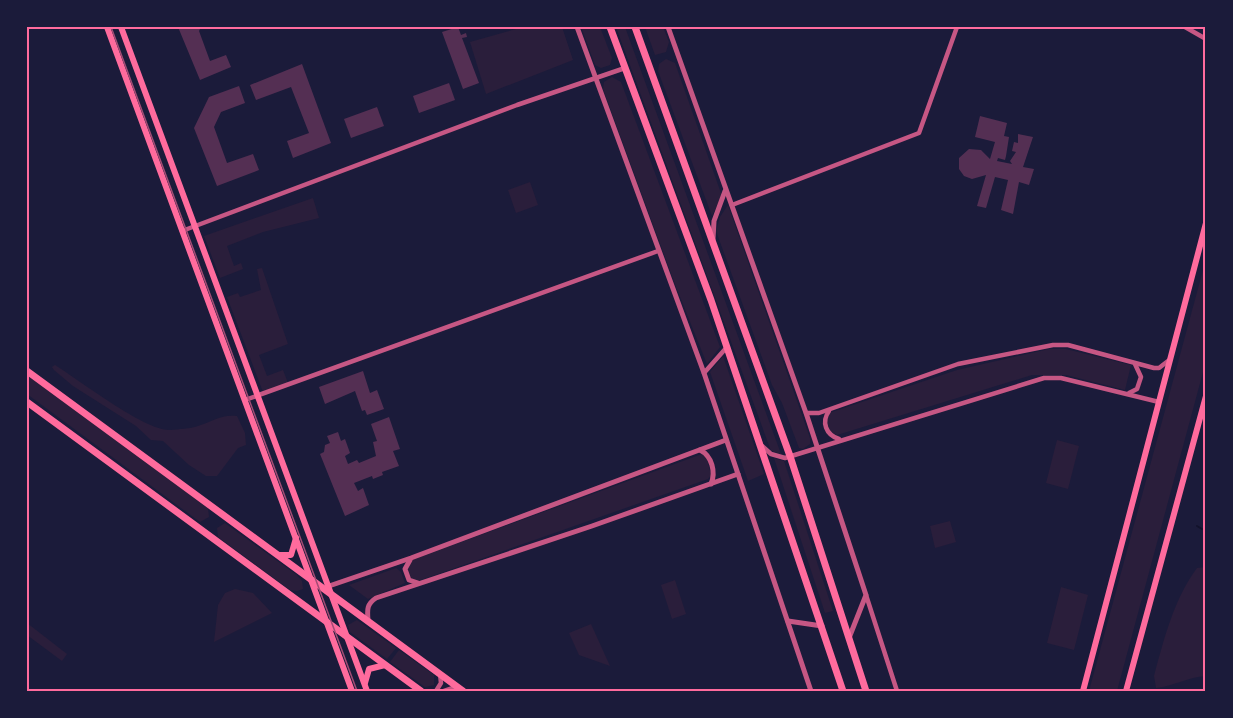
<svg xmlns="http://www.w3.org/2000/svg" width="1233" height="718" font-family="'Nunito Sans',sans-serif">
  <rect width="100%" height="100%" fill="#1b1b3a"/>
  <g fill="#2a1e3b">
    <path d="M523 27H562L573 60 486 94 470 42Z"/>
    <path d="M581 27H600L612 58 610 65 601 68 595 65Z"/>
    <path d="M616 27H625L781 454 771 451Z"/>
    <path d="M645 27H663L669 42 666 52 655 55Z"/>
    <path d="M666 59 675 63 722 196 712 216 658 71 659 64Z"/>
    <path d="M612 77 621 82 720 347 707 364 676 287 603 89 604 82Z"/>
    <path d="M530 182 538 205 516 213 508 190Z"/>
    <path d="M313 198 319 218 263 232 227 246 234 266 241 263 243 269 220 278 204 236Z"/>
    <path d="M728 205 810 438V444L803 449 799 448 782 403 772 385 716 231 720 217Z"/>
    <path d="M1206 259V361L1117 691H1089Z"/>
    <path d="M262 268 288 344 259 355 267 376 283 370 288 383 263 392 227 297 238 293 240 297 261 290 257 269Z"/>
    <path d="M1049 349H1066L1131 365 1125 390 1066 375H1032L837 435C827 432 826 421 829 413L957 370Z"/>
    <path d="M723 356 764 474 748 481 710 372Z"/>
    <path d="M55 365C79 380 145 431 170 430 179 429 190 429 198 426 211 422 222 414 237 416L245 433 246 445 238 448 217 476H206L189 465 163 441 151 440 136 426 73 386 54 370 52 367Z"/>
    <path d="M27 375 208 508 209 517 200 522 27 394Z"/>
    <path d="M1057 440 1079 446 1068 489 1046 483Z"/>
    <path d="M702 454 707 458 711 475 708 479 418 581 412 580 407 567 412 560Z"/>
    <path d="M774 458 784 461 833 611 825 613Z"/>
    <path d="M950 521 956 542 935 548 930 526Z"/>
    <path d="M225 523 297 575 302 581 303 589 297 591 290 590 218 537 217 528Z"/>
    <path d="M1206 567V676C1188 677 1174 686 1156 688L1154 676C1164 639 1174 599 1197 568Z"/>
    <path d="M396 568 401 572 405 583 368 599 349 585Z"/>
    <path d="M675 580 686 614 672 619 661 585Z"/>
    <path d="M1061 587 1088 595 1074 650 1047 643Z"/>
    <path d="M235 589 253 593 272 613 214 642 218 605 225 593Z"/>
    <path d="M357 620 396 648 387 659 350 632 348 625Z"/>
    <path d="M27 623 67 654 62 661 27 635Z"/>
    <path d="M591 624 610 666 579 655 569 633Z"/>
    <path d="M399 650 434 675V685L425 687 390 662Z"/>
  </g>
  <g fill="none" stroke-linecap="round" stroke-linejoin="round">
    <path stroke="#12122b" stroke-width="2" d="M1197 526 1202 529"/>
  </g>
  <g fill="#542f53">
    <path d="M178 27H201L199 31 210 61 226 55 231 67 200 80Z"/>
    <path d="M458 27 461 35 466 33 467 37 462 38 479 83 463 89 442 32Z"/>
    <path d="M302 64 331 143 293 158 287 141 309 133 291 87 256 100 250 85Z"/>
    <path d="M449 83 455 100 419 113 413 96Z"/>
    <path d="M239 86 245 103 221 112 214 127 227 163 253 154 259 170 217 186 194 128 209 97Z"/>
    <path d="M377 107 384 126 351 138 344 119Z"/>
    <path d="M980 116 1007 123 1004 136 1009 137 1006 156 1005 160 998 158 997 161 1012 164 1010 161 1016 152 1012 151 1014 142 1018 143V134L1033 137 1023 167 1034 169 1029 185 1019 182 1013 214 1001 210 1008 180 995 177 986 208 977 206 986 175 972 179 964 176 959 169V158L969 149 981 150 990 159 995 142 975 137Z"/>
    <path d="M363 371 370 393 377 390 384 409 367 415 365 410 362 411 355 391 325 404 319 387Z"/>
    <path d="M389 417 400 449 393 451 399 466 382 472 383 475 373 479 372 476 354 483 358 491 363 488 369 505 345 516 320 454 324 452 325 445 330 443 327 436 338 432 341 441 345 439 350 453 345 456 348 464 357 460 359 463 376 456 373 442 377 441 371 424Z"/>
  </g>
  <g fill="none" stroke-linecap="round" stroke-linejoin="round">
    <g stroke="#c65784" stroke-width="4.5">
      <path d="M1185 27 1206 39"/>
      <path d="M732 205 919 133 957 27"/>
      <path d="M182 231 517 105 625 68"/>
      <path d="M704 373 727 347"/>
      <path d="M1129 393 1137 389 1141 377 1135 364"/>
      <path d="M245 400 658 251"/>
      <path d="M829 411C821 422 826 435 839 439"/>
      <path d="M806 413H819L958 364 1053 345H1068L1154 368H1159L1168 361"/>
      <path d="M761 445 771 454 785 458 1044 378H1061L1159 402"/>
      <path d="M866 595 897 691"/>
      <path d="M436 691 441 683 440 674"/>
      <path d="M444 691 456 687"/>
    </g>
    <g stroke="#c65784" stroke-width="5">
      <path d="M577 27 704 373 811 691"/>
      <path d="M668 27 806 413 866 595 849 638"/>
      <path d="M713 239 714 221 725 191"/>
      <path d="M700 450C712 456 716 472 711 484"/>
      <path d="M410 560 405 569 409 580 418 583"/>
      <path d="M329 586 411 558 726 440"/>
      <path d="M368 620C367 609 367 604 376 598L592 526 738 474"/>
      <path d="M788 621 822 626"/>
    </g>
    <g stroke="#ff6b9d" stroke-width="6">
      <path d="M107 27 352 691"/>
      <path d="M121 27 367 691"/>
      <path d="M278 555H291L296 538"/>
      <path d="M365 683 369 669 385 665"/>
      <path d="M1083 691 1206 223"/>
      <path d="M1126 691 1206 396"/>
    </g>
    <g stroke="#ff6b9d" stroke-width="7">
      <path d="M610 27 711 300 843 691"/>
      <path d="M635 27 790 456 866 691"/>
      <path d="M27 371 463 691"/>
      <path d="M27 402 421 691"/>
    </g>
    <path stroke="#a44b75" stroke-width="1.5" d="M111 27 357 691"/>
  </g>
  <rect width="1233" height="718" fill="none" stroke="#1b1b3a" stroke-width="57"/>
  <rect x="28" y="28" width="1176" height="662" fill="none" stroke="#ff6b9d" stroke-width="2"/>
</svg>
